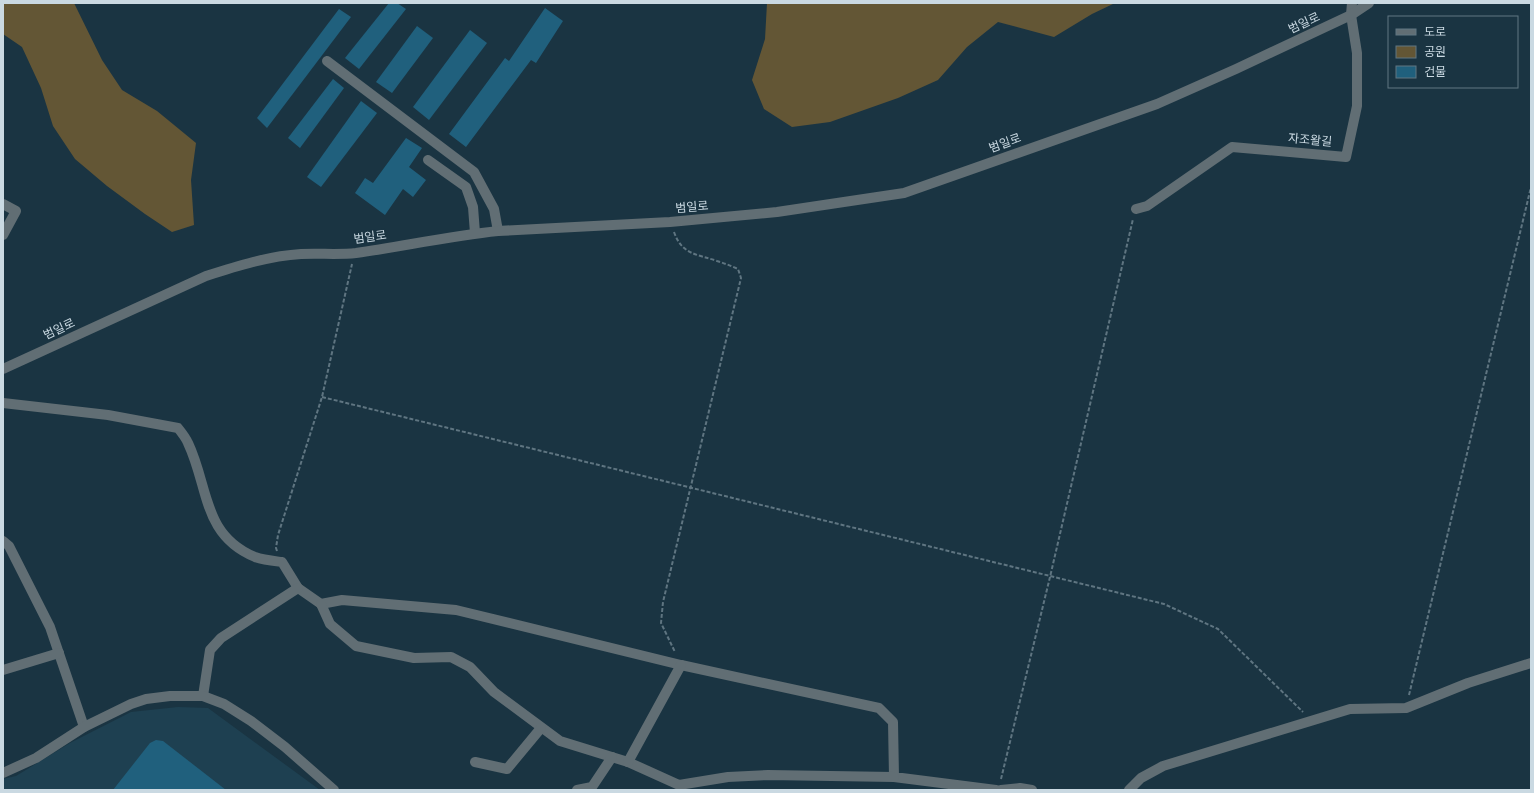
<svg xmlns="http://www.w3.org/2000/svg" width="1534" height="793" font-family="'Golos Text','Noto Sans KR',sans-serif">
  <rect width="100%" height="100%" fill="#1a3442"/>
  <path fill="#1e4051" d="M178 707 208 708 320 790H3V779L16 776 70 743 131 712Z"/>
  <g fill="#635635">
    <path d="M3 3H74L102 60 122 90 157 111 196 143 191 180 194 225 172 232 145 214 107 186 75 159 53 126 41 88 22 47 3 34Z"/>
    <path d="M767 3H1115L1092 14 1054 37 998 22 967 47 938 80 898 98 830 122 792 127 764 109 752 80 765 39Z"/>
  </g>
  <g fill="#20607d">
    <path d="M389 3H397L406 9 359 69 345 58Z"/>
    <path d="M545 8 563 21 536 63 531 60 466 147 449 134 505 58 509 61Z"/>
    <path d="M339 9 351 17 267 128 257 118Z"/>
    <path d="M417 26 433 38 392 93 376 82Z"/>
    <path d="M470 30 487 43 429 120 413 107Z"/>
    <path d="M333 79 344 88 300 148 288 138Z"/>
    <path d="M361 101 377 113 321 187 307 177Z"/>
    <path d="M406 138 422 148 409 167 426 180 413 197 403 189 385 215 355 193 365 178 373 183Z"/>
    <path d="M156 740 163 741 226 790H113L150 743Z"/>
  </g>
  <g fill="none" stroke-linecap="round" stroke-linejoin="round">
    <g stroke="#5f7581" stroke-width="2" stroke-dasharray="4 2" stroke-linecap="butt">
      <path d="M674 232C682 255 697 254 717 261 724 263 731 266 738 269L741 278 663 602 661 623 675 652"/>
      <path d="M322 397 1164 604 1218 629 1303 712"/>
      <path d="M277 551 276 548 278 535 322 397 352 264"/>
      <path d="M1409 695 1531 187"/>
      <path d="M1001 779 1050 577 1133 219"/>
    </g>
    <g stroke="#616e74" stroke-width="10">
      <path d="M327 61 474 172 494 209 498 231"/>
      <path d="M428 160 466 187 473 207 475 233"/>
      <path d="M3 204 16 211 3 235"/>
      <path d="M1136 209 1147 206 1232 147 1346 157 1357 106V53L1351 15 1352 3"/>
      <path d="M3 369 206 276C237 266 269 256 301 254 319 253 338 255 356 253 404 246 451 236 498 231L670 222 777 212 904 193 1157 104 1236 69 1351 15 1369 3"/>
      <path d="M3 403 108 415 178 428C182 433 186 438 188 443 209 487 202 535 255 557 263 560 274 561 282 562L298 588 321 604 342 600 456 610 681 665 879 708 893 722 894 777 996 790"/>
      <path d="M3 541 9 546 50 627 84 727"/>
      <path d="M321 604 330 624 356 646 414 658 451 657 470 667 494 692 560 741 628 762 679 785 728 777 768 775 894 777"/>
      <path d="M3 670 59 653"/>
      <path d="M203 696 210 650 221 638 298 588"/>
      <path d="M475 762 507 769 541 728"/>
      <path d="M628 762 681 665"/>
      <path d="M3 773 36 758 84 727 131 704 146 699 170 696H203L224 704 251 721 285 747 334 790"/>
      <path d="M577 790 592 787 612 757"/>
      <path d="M1001 790 1020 788 1032 790"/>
      <path d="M1129 790 1141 778 1163 766 1350 709 1406 708 1468 683 1531 663"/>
    </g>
  </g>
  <g text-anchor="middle" stroke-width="3" stroke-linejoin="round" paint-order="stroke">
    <g font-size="12" fill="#cad9e2" stroke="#1a3442">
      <text transform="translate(1304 23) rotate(-25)" y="4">범일로</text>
      <text transform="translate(1310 140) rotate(5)" y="4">자조왈길</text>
      <text transform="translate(1005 143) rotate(-20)" y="4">범일로</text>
      <text transform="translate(692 207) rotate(-5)" y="4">범일로</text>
      <text transform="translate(370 237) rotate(-8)" y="4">범일로</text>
      <text transform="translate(59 329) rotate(-25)" y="4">범일로</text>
    </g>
  </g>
  <rect width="1534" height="793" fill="none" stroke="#cad9e2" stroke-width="8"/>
  <rect x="1388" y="16" width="130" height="72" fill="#1a3442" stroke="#607682"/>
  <rect x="1396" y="29" width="20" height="6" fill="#616e74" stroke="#607682"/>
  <text x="1424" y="36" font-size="12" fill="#cad9e2">도로</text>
  <rect x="1396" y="46" width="20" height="12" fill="#635635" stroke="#607682"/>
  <text x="1424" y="56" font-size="12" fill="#cad9e2">공원</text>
  <rect x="1396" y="66" width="20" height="12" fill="#20607d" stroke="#607682"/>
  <text x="1424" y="76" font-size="12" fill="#cad9e2">건물</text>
</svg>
